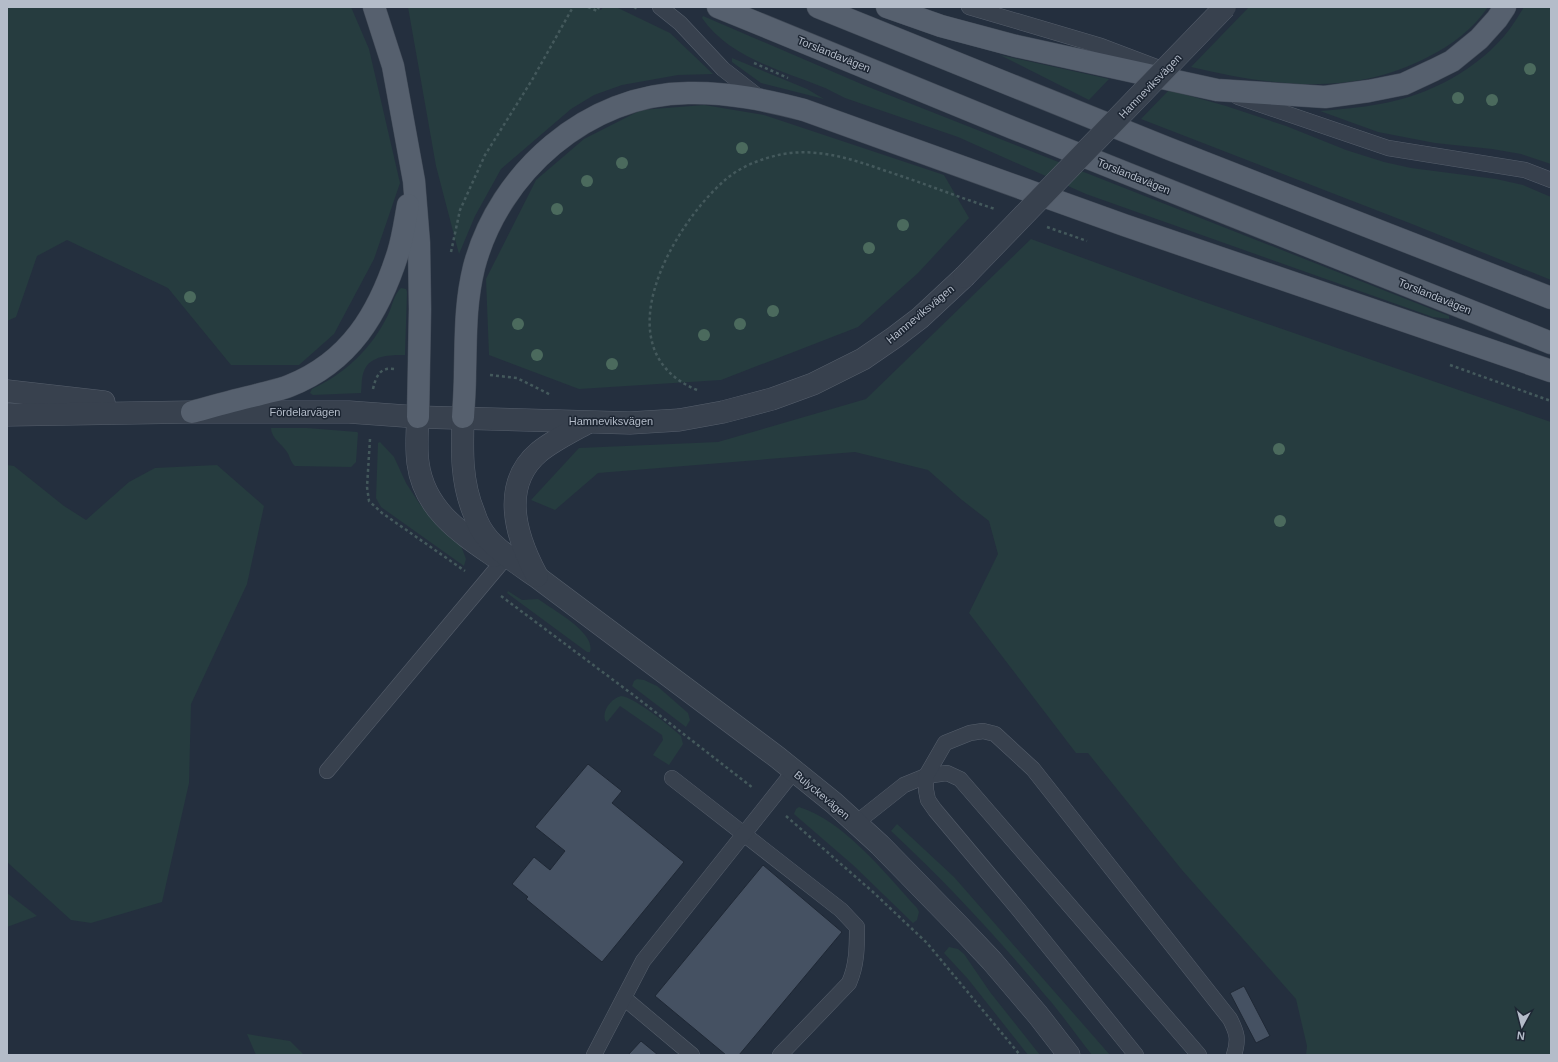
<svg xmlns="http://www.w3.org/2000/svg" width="1558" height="1062" font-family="Helvetica,sans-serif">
  <rect width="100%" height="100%" fill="#242f3e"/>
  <g fill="#263c3f">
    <path d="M7 7H351L369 49 400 183 374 259 334 334 299 365H231L168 288 67 240 37 256 16 317 7 321Z"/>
    <path d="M408 7H595L601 10 603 7H616L670 33 713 74 678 75 622 85 594 95 571 109 501 169 475 216 459 254 436 166Z"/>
    <path d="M1249 7H1488C1473 29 1452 45 1428 57 1352 97 1272 86 1191 67Z"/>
    <path d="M1524 7H1551V164L1521 154 1492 149 1435 143 1378 132 1320 111C1340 109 1360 108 1380 104 1428 96 1479 69 1509 30 1514 23 1519 15 1524 7Z"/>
    <path d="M703 16 866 86 1444 314 1449 316V319L1433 317 1086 194 958 137 845 98C836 94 829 89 820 86 779 70 728 56 702 18Z"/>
    <path d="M1000 55 1109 79 1089 100Z"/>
    <path d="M732 58 807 89 824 99 761 83 732 62Z"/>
    <path d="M1169 90 1226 106 1286 126 1346 150 1384 162 1411 168 1496 179 1523 185 1551 197V280L1412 224 1141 119Z"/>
    <path d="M704 105 764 115 944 175 969 218 918 273 858 327 721 380 579 389 489 355 486 279 536 180 584 139 641 110Z"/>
    <path d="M1031 239 1187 296 1551 422V1055H1306L1307 1046 1296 999 1182 870 1088 753H1076L969 613 998 554 989 521 962 500 928 470 855 452 598 473 555 510 531 500 579 448 718 442 866 399Z"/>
    <path d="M401 288 406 289 407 292 405 355C391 355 370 355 364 371 361 378 362 386 361 393L313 395 310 393 312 389C345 374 372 348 388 315 392 307 394 294 401 288Z"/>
    <path d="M271 428H307L357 432 358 433 356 462 351 467 295 466C290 462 290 456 287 452 282 444 271 438 271 428Z"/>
    <path d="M380 442 394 457 406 483 419 503 427 512 460 543 466 559 464 566 381 507 376 498 378 443Z"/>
    <path d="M7 465 14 466 64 506 86 520 129 482 155 468 217 465 264 506 247 584 191 704 189 783 162 902 91 923 71 920 7 862Z"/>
    <path d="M508 591 522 600 538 599 544 603C557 612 596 634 590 652H587L507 593Z"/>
    <path d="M637 679 644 680 657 686 688 713 690 720 686 727 632 686 634 681Z"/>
    <path d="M621 696C634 697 670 726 681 736L683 744 669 765 653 755 663 740 662 735 623 708 620 706 607 722 605 720C602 710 612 698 621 696Z"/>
    <path d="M799 807C843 820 886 874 917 908L919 912 917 920 913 923 853 865 794 814 796 809Z"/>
    <path d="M897 824 954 877 1110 1055H1092C1076 1035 1062 1014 1045 995 997 937 946 882 891 831Z"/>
    <path d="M7 893 37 916 7 927Z"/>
    <path d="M949 947 958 949 964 954 990 992 1040 1055H1028L968 979 944 953Z"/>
    <path d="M247 1034 290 1041 304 1055H256Z"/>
  </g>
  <g fill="#455162" stroke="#1f2835">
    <path d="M588 764 622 791 612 803 684 862 602 962 526 899 528 897 512 884 534 857 550 870 565 851 535 827Z"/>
    <path d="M763 865 842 932 739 1055H726L655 996Z"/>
    <path d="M1244 986 1270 1036 1256 1043 1230 993Z"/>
    <path d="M641 1041 658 1055H628Z"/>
  </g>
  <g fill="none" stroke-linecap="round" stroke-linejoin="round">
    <g stroke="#565f6c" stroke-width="16">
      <g id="lane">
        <path d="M660 7 680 23 723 69 760 98"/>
        <path d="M969 7 1101 46 1167 71"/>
        <path d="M1238 97 1388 148 1525 170 1551 180"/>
        <path d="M327 771 502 562"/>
        <path d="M672 778 841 910 857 927C857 947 857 965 849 983L780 1055"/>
        <path d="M856 823 904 785 926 776 947 773 960 779 1199 1055"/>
        <path d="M624 998 692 1055"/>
        <path d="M594 1055 643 961 794 771"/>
        <path d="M1136 1055 1019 910 935 810 928 800 926 790V776L945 743 970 733 983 731 995 734 1033 769 1230 1019C1237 1033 1239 1039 1234 1055"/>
      </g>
    </g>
    <g stroke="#565f6c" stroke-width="23">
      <g id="street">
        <path d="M7 391 104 402"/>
        <path d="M7 415 192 412H349L418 417 630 423 679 420 723 412 772 399 813 384 863 359 895 337 920 318 964 277"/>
        <path d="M418 417C417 432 416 448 418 463 424 509 459 532 494 556"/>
        <path d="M463 417C462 451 461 482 474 513 477 523 482 532 489 540 502 554 521 566 537 577L777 757 834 803 880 845 958 925 992 961 1038 1015 1069 1055"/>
        <path d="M537 576C516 537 500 485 539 452 554 440 571 432 587 423"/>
      </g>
    </g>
    <g stroke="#414a57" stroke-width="23">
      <g id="primary">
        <path d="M374 7 393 66 414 181 419 243 420 309 418 417"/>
        <path d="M718 7 1013 128 1551 343"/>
        <path d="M818 7 1167 148 1551 298"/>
        <path d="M887 7 941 26 1016 46 1217 90 1325 97 1369 91 1404 84 1434 70 1452 61 1479 39 1497 19 1505 7"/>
        <path d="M192 412C214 406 235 400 257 395 267 392 279 390 289 386 350 362 379 313 398 253 403 237 405 221 408 205"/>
        <path d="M463 417C464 402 465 387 465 372 466 335 465 304 474 267 499 172 588 94 688 93 728 92 766 100 804 110L1124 225 1551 371"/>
      </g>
    </g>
    <g stroke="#44595c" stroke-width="2.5" stroke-dasharray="3 3" stroke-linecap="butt">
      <path d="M588 7 597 11 599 7"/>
      <path d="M634 7 639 10"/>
      <path d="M754 63 788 78"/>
      <path d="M1047 227 1087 241"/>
      <path d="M451 252 460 210 485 155 532 80 573 7"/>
      <path d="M1450 365 1551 401"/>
      <path d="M490 375 517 378 551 395"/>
      <path d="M373 389C376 376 380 367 394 369"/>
      <path d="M697 390C601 350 672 226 725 180 741 166 763 158 783 154 819 148 852 159 886 171 923 183 958 197 995 209"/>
      <path d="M370 439 367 487 369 501 382 513 465 571"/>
      <path d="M501 596 636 697 753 788"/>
      <path d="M786 816 873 892 927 943 1020 1055"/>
    </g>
    <use href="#lane" stroke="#38414e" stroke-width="15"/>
    <use href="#street" stroke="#38414e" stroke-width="22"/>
    <use href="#primary" stroke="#56606e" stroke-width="22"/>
    <g stroke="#565f6c" stroke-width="23" stroke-linecap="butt">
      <path id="street-bridge" d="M964 277 1225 7"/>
    </g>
    <use href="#street-bridge" stroke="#38414e" stroke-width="22"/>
  </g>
  <g fill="#4b6a5d">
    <circle cx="1530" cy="69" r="6"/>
    <circle cx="1458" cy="98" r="6"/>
    <circle cx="1492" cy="100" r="6"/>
    <circle cx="742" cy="148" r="6"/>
    <circle cx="622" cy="163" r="6"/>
    <circle cx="587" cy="181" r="6"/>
    <circle cx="557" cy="209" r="6"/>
    <circle cx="903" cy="225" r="6"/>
    <circle cx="869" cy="248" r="6"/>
    <circle cx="190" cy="297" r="6"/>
    <circle cx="773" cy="311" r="6"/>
    <circle cx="518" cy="324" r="6"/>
    <circle cx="740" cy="324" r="6"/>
    <circle cx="704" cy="335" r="6"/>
    <circle cx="537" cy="355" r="6"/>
    <circle cx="612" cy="364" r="6"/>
    <circle cx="1279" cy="449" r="6"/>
    <circle cx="1280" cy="521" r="6"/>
  </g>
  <g text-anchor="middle" stroke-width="3" stroke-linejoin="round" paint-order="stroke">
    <g font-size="11" fill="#b4bcc9" stroke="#1d2633">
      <text transform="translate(834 54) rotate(22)" y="4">Torslandavägen</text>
      <text transform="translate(1150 86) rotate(-46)" y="4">Hamneviksvägen</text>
      <text transform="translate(1134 176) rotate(22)" y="4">Torslandavägen</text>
      <text transform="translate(1435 296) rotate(22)" y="4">Torslandavägen</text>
      <text transform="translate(920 314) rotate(-40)" y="4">Hamneviksvägen</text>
      <text x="305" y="416">Fördelarvägen</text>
      <text x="611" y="425">Hamneviksvägen</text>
      <text transform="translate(822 795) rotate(40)" y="4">Bulyckevägen</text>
    </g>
  </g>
  <rect width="1558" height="1062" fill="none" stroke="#b4bcc9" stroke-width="16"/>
  <g transform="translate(1522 1026) rotate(187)" stroke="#1d2633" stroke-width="3" paint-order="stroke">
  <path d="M0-3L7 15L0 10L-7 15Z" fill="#b4bcc9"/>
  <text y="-6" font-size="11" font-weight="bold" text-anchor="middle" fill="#b4bcc9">N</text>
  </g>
</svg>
